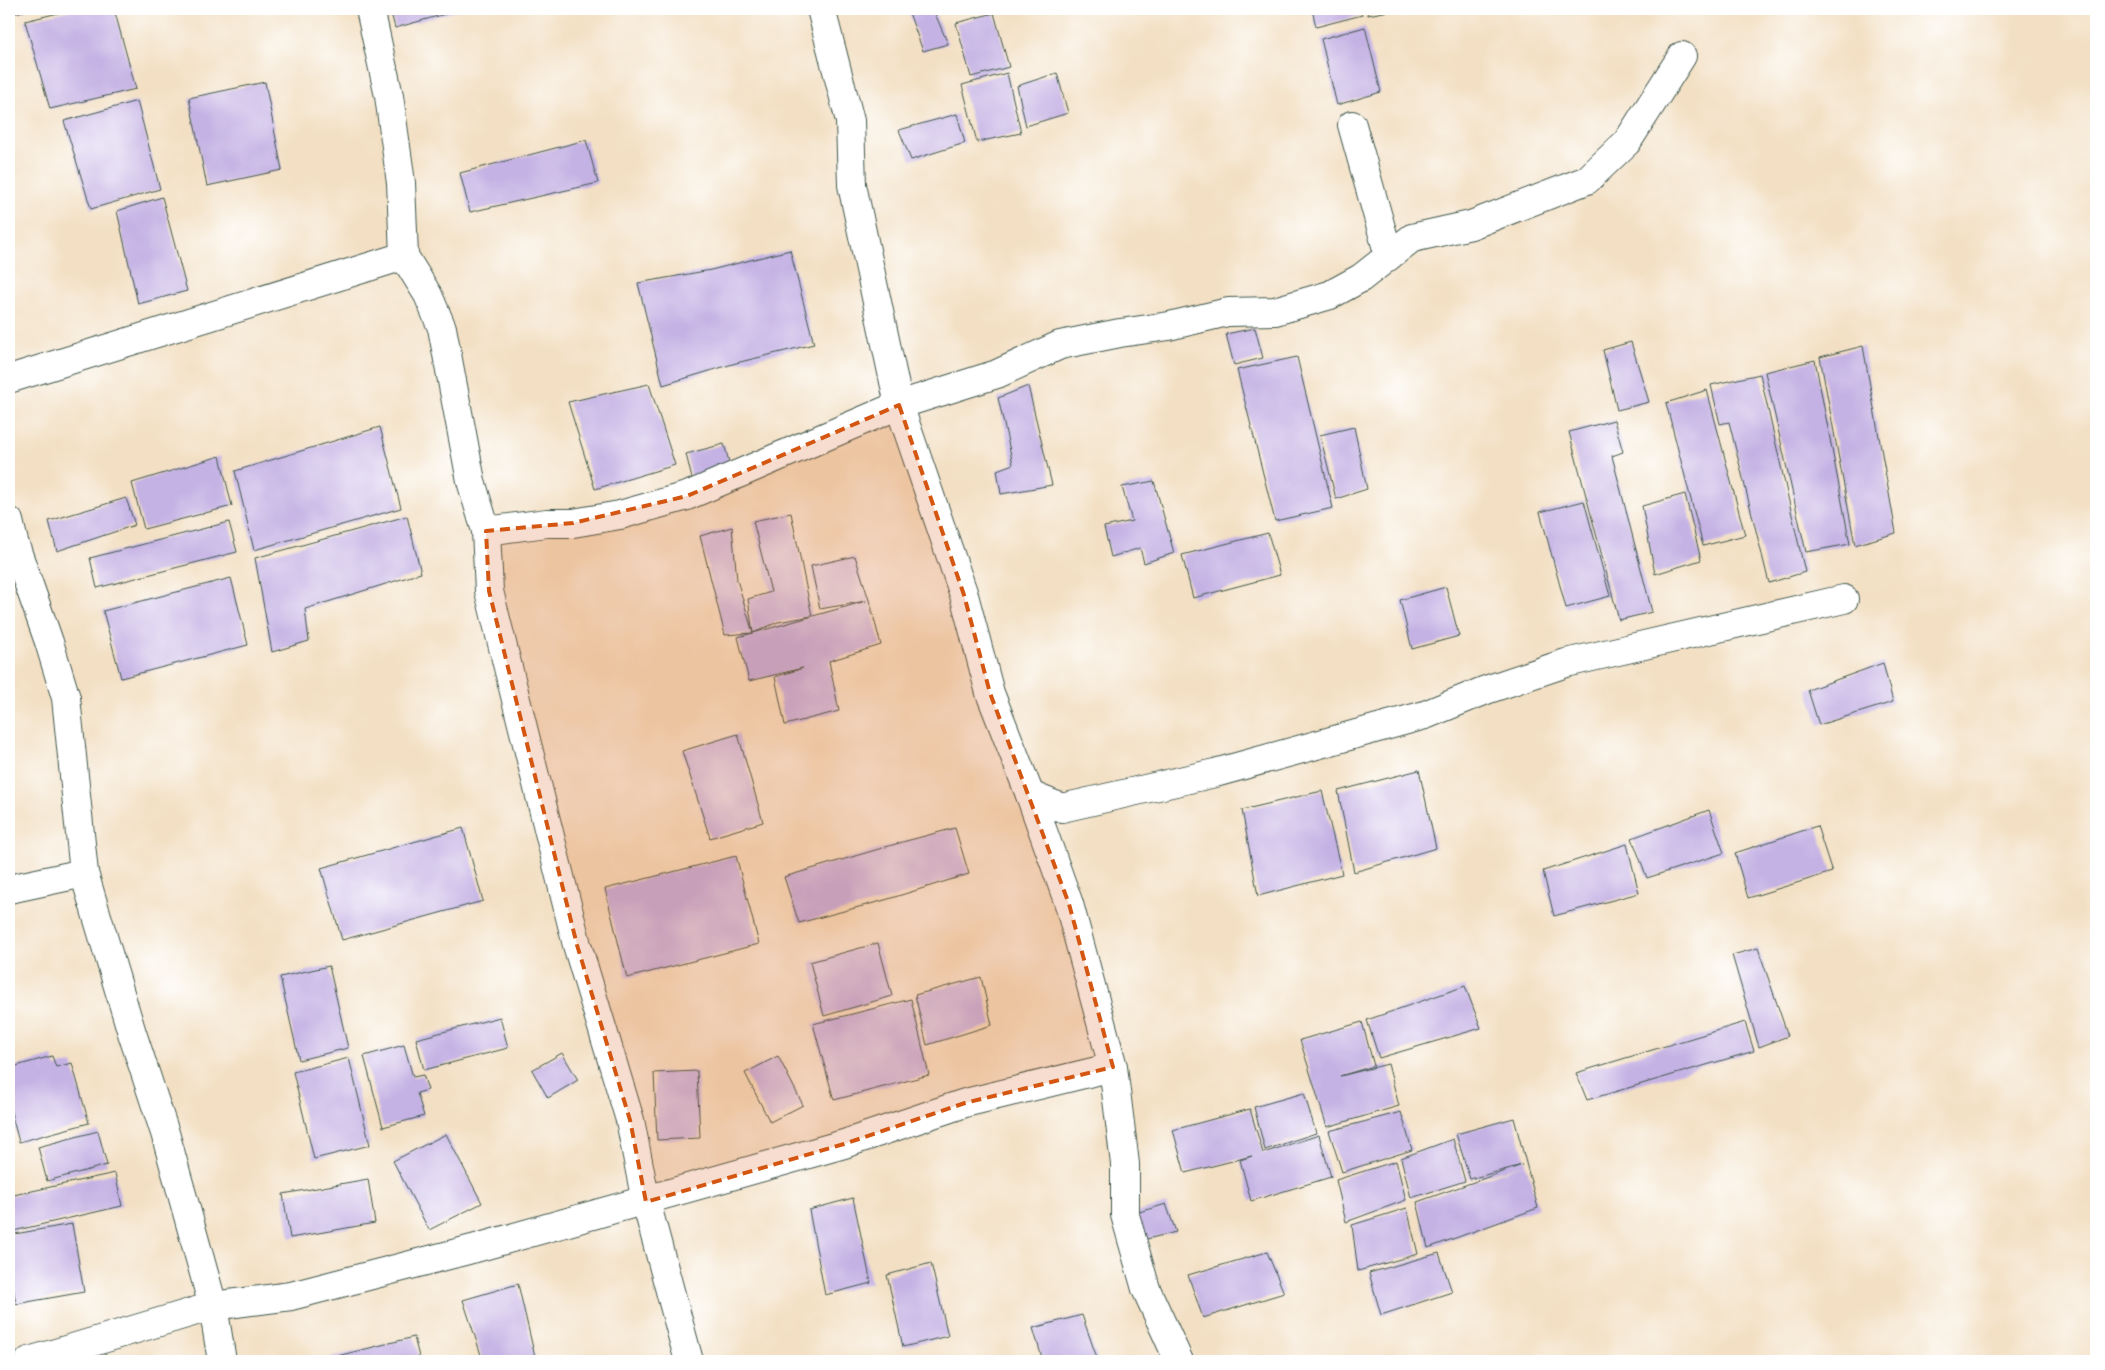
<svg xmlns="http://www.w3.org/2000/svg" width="2105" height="1370" font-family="Dekko,sans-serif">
  <rect width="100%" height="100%" fill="#fff"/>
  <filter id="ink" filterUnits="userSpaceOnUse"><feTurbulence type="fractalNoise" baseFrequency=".02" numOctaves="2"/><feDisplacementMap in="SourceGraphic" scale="10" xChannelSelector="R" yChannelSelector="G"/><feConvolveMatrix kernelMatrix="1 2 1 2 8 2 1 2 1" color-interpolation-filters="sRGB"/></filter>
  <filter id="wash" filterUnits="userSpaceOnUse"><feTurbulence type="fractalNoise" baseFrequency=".0096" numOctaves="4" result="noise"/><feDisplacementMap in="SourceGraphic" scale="20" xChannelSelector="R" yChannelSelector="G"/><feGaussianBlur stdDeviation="1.12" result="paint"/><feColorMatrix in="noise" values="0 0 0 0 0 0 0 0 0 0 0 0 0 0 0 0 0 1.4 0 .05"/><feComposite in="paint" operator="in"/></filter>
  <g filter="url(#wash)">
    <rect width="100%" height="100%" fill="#f3e0c4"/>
    <g id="blocks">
      <g fill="#c5b2e4">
        <path d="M9 9H30L9 15Z"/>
        <path d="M75 9H114L136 89 50 109 25 21Z"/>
        <path d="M390 9H463L395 28Z"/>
        <path d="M910 9H933L948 44 923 51 908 10Z"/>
        <path d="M1312 9H1360L1362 15 1316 27Z"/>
        <path d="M1367 9H1394V10L1368 15Z"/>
        <path d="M994 13 1009 67 971 77 956 23Z"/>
        <path d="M1365 27 1381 92 1337 105 1321 39Z"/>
        <path d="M1007 73 1021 133 977 142 962 85Z"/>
        <path d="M1057 73 1068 113 1026 126 1017 86Z"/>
        <path d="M265 82 282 170 207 186 189 98Z"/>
        <path d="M137 101 160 189 91 209 64 121Z"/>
        <path d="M957 114 965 143 911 160 899 130Z"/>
        <path d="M586 140 598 183 470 212 460 173Z"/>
        <path d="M162 197 187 291 138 304 117 211Z"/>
        <path d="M790 250 814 344 736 363 663 385 638 283 711 270Z"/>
        <path d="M1255 328 1263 358 1234 365 1226 334Z"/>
        <path d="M1631 342 1649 402 1617 410 1603 350Z"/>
        <path d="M1863 346 1896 533 1855 545 1820 357Z"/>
        <path d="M1297 357 1333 508 1275 521 1237 370Z"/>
        <path d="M1815 360 1850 544 1806 552 1765 372Z"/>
        <path d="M1760 374 1805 572 1769 583 1729 422 1720 424 1711 385Z"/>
        <path d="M649 384 675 465 595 489 568 402Z"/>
        <path d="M1028 386 1052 485 1001 494 997 470 1013 464 998 398Z"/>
        <path d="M1707 390 1745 535 1703 546 1666 403Z"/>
        <path d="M1614 420 1623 452 1612 456 1652 612 1619 620 1569 432Z"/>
        <path d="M380 427 401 508 254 550 235 471Z"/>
        <path d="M1354 427 1367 489 1336 499 1320 435Z"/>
        <path d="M724 444 732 472 693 483 686 454Z"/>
        <path d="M220 456 232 506 144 529 132 483Z"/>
        <path d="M1154 481 1174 553 1144 563 1140 548 1111 557 1104 527 1132 521 1122 487Z"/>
        <path d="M1685 494 1701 560 1655 574 1642 506Z"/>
        <path d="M126 498 135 525 57 551 49 521Z"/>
        <path d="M1584 501 1610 596 1566 608 1540 512Z"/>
        <path d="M791 513 812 616 778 622 753 633 866 601 820 609 811 566 855 556 869 600 881 645 829 661 839 711 785 725 775 677 803 668 749 681 738 637 753 633 725 635 700 536 732 527 737 580 753 633 748 599 771 592 753 521Z"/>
        <path d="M407 516 421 573 305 609 309 641 272 652 255 558Z"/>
        <path d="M229 522 237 552 97 588 90 558Z"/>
        <path d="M1268 533 1280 575 1193 598 1182 555Z"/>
        <path d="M231 578 248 645 121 678 103 611Z"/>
        <path d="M1446 587 1459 636 1412 649 1400 600Z"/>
        <path d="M1883 663 1893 702 1819 725 1808 690Z"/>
        <path d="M738 734 763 822 710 838 682 751Z"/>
        <path d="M1419 770 1436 848 1354 872 1338 791Z"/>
        <path d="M1322 791 1342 874 1258 896 1242 810Z"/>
        <path d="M1709 810 1724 853 1647 878 1632 838Z"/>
        <path d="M1817 826 1832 872 1748 898 1735 853Z"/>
        <path d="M463 828 483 901 342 940 321 868Z"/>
        <path d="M955 828 969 874 885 900 799 923 784 877 906 841Z"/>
        <path d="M1627 844 1639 893 1554 916 1543 871Z"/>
        <path d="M736 856 759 944 627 978 605 889Z"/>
        <path d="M878 943 892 996 824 1016 810 962Z"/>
        <path d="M1758 948 1788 1036 1759 1047 1732 955Z"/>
        <path d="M329 966 348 1048 299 1060 280 977Z"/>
        <path d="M981 977 992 1025 927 1045 915 995Z"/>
        <path d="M1465 986 1481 1028 1379 1058 1367 1020Z"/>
        <path d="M911 999 929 1075 834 1100 813 1024Z"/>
        <path d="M500 1017 508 1048 424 1070 416 1039Z"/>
        <path d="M1362 1022 1374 1066 1340 1076 1388 1064 1399 1106 1327 1127 1300 1040Z"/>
        <path d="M1745 1022 1754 1051 1587 1100 1576 1073Z"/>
        <path d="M404 1045 413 1077 423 1075 428 1090 417 1093 424 1116 383 1127 364 1056Z"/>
        <path d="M562 1053 578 1080 548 1098 532 1070Z"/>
        <path d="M52 1056 56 1067 72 1063 89 1123 19 1142 9 1105V1068Z"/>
        <path d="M778 1056 803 1105 770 1122 745 1073Z"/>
        <path d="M349 1058 370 1145 314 1159 293 1072Z"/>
        <path d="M697 1071 700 1138 657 1140 654 1073Z"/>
        <path d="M1304 1093 1316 1133 1265 1150 1254 1107Z"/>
        <path d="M1250 1109 1263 1153 1319 1135 1331 1177 1251 1201 1240 1160 1252 1156 1185 1173 1173 1130Z"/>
        <path d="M1401 1112 1412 1150 1342 1172 1329 1131Z"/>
        <path d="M1514 1118 1538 1208 1428 1248 1417 1202 1522 1165 1470 1179 1456 1134Z"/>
        <path d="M98 1131 107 1165 47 1181 38 1147Z"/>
        <path d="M446 1134 482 1203 429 1230 393 1161Z"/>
        <path d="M1453 1139 1465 1181 1411 1198 1401 1158Z"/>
        <path d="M1396 1161 1406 1200 1346 1222 1336 1180Z"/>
        <path d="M115 1173 122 1206 9 1232V1196Z"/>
        <path d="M368 1179 375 1223 290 1238 283 1194Z"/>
        <path d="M853 1198 871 1283 825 1295 809 1210Z"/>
        <path d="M1166 1204 1176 1232 1134 1242 1126 1216Z"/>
        <path d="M1407 1208 1418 1254 1358 1271 1352 1225Z"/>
        <path d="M72 1224 84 1292 16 1304 9 1265V1235Z"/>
        <path d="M1267 1252 1284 1293 1203 1318 1188 1275Z"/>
        <path d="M1439 1253 1452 1292 1381 1315 1369 1273Z"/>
        <path d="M931 1263 948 1336 903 1347 887 1275Z"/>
        <path d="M518 1284 536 1361H483L463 1300Z"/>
        <path d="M1082 1315 1098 1361H1043L1033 1328Z"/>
        <path d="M414 1337 420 1361H317Z"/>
      </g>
    </g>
  </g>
  <g filter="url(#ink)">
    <use href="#blocks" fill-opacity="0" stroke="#3f554a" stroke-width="1"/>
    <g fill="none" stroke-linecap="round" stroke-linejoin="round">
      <g stroke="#3f554a" stroke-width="30">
        <g id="minor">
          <path d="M370 9 389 96 401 183 404 256 428 295 442 328 471 481 486 531 489 591 577 945 630 1120 646 1202 689 1361"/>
          <path d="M821 9 850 121 852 185 899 405 964 595 990 693 1030 795 1069 904 1113 1067 1125 1164V1215L1146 1289 1179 1361"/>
          <path d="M1352 125 1389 256"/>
          <path d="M9 379 404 256"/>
          <path d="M9 521 14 542 49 642 66 698 84 873 132 1033 165 1133 213 1306 222 1361"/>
          <path d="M486 531 547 523H573L620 515 687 496 899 405 997 374 1060 345 1120 333 1169 326 1228 312 1275 311 1330 295 1361 278 1412 238 1471 225 1587 180 1627 142 1682 56"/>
          <path d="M1030 795 1062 808 1215 773 1425 715 1486 690 1566 663 1844 599"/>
          <path d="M9 889 84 873"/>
          <path d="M29 1361 213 1306 291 1296 476 1248 844 1144 965 1103 1113 1067"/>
        </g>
      </g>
      <use href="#minor" stroke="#fff" stroke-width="28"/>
    </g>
  </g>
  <path fill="#d45610" fill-opacity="0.2" stroke="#d45610" stroke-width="4" stroke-dasharray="10 6" stroke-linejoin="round" d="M899 405 964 595 990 693 1069 904 1113 1067 965 1103 844 1144 646 1202 630 1120 577 945 489 591 486 531 573 523 687 496Z"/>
  <rect width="2105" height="1370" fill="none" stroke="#fff" stroke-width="30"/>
</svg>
